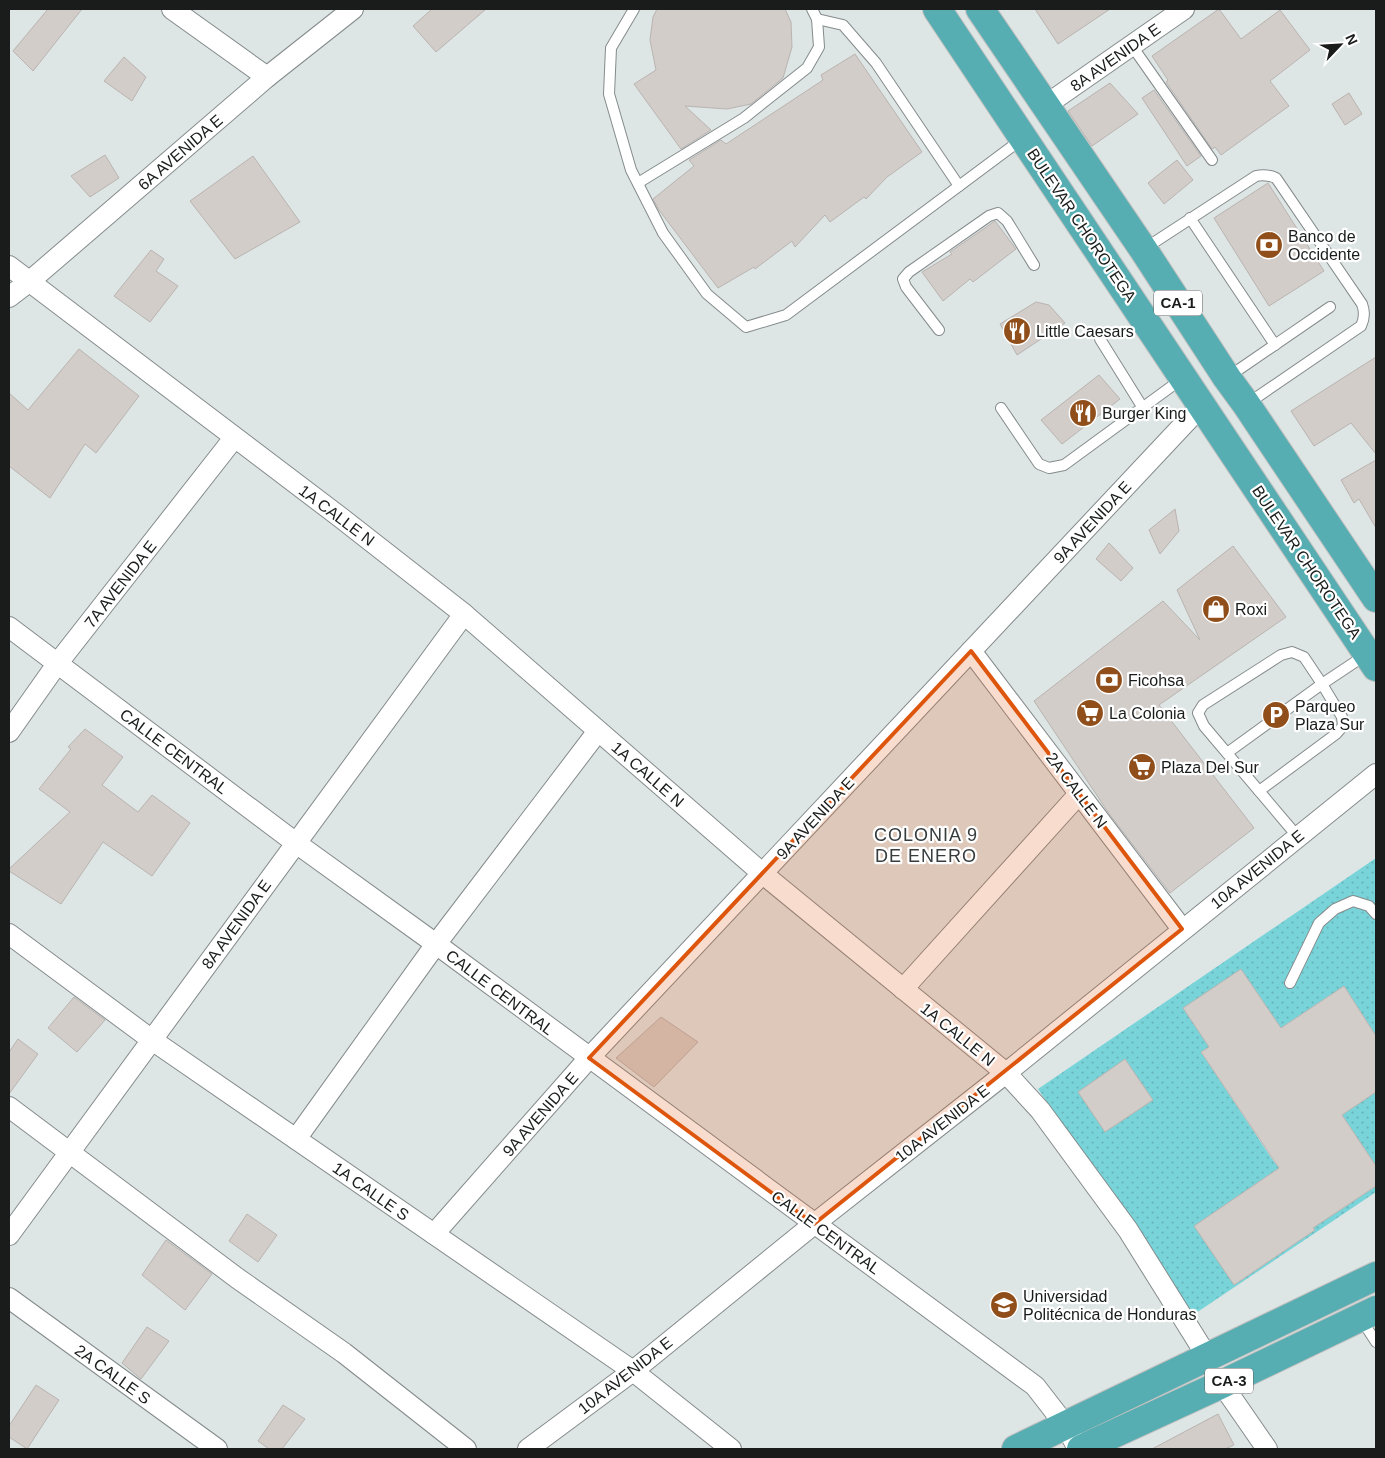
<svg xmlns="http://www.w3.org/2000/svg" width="1385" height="1458" font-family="Helvetica,sans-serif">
  <defs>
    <pattern id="green-dots" width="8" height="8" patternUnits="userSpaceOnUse" patternTransform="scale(1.25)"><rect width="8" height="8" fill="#78d4d9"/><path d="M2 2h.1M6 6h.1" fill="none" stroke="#67b5ba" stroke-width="1.8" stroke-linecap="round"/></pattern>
  </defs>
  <rect width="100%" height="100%" fill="#dee5e5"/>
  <g fill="url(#green-dots)">
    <path d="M1376 858V1036L1344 986 1281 1028 1209 1047 1201 1052 1274 1162 1328 1218 1376 1186V1192L1193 1315 1038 1089Z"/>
    <path d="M1376 1092V1166L1342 1115Z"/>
  </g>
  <g fill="#d2cdc9" stroke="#b9b4b1">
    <path d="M48 9H82L33 71 13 51Z"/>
    <path d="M432 9H486L436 52 413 26Z"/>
    <path d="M657 9H785L791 22 792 47 783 78 751 104 727 109 685 106 711 130 681 149 634 84 656 70 650 40 653 17Z"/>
    <path d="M1035 9H1110L1058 44Z"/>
    <path d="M1219 9 1241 39 1280 10 1310 50 1270 81 1289 106 1221 155 1215 147 1212 149 1166 82 1168 80 1152 56Z"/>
    <path d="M855 54 922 152 887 177 866 199 864 197 830 222 825 215 795 247 792 241 755 269 754 267 718 288 659 210 653 199 694 166 689 160 721 140 726 144 823 80 821 75Z"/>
    <path d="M124 57 146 77 132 101 104 81Z"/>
    <path d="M1110 83 1138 114 1092 146 1068 111Z"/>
    <path d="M1154 90 1201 156 1187 166 1142 98Z"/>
    <path d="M1349 93 1362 114 1345 125 1332 104Z"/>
    <path d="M105 155 119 178 90 197 71 176Z"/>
    <path d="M253 156 300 222 235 259 190 201Z"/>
    <path d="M1177 160 1193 180 1164 204 1148 183Z"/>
    <path d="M1268 183 1324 271 1269 306 1214 218Z"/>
    <path d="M995 221 1016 249 973 282 970 279 943 301 922 272 952 254 950 252Z"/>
    <path d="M151 250 164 259 156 271 178 286 150 322 114 296Z"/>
    <path d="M1036 302 1049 305 1065 323 1017 355 1000 324Z"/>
    <path d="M79 349 139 396 96 453 85 444 50 498 9 466V393L28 410Z"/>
    <path d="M1376 357V454L1351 423 1314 446 1291 411Z"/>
    <path d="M1099 375 1120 399 1062 444 1041 420Z"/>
    <path d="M1376 460V528L1359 499 1354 503 1341 480Z"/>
    <path d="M1175 509 1179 531 1160 554 1149 530Z"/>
    <path d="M1109 543 1133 568 1121 581 1096 559Z"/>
    <path d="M1233 546 1286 617 1159 705 1254 828 1170 893 1110 815 1034 701 1163 601 1200 640 1177 590Z"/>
    <path d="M85 729 123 757 102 785 138 812 152 795 190 823 152 876 103 842 61 904 9 871V869L70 812 39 789 71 749 68 747Z"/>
    <path d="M1241 969 1281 1028 1344 986 1376 1036V1092L1342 1115 1376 1166V1186L1313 1228 1315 1230 1234 1285 1194 1226 1279 1168 1201 1052 1209 1047 1183 1008Z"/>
    <path d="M74 997 105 1020 77 1052 48 1028Z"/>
    <path d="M661 1017 698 1042 654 1087 616 1058Z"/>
    <path d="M18 1039 38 1054 9 1094V1052Z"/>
    <path d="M1125 1059 1153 1100 1105 1132 1078 1092Z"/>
    <path d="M247 1214 277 1235 258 1262 229 1241Z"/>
    <path d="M166 1240 212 1274 185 1310 142 1275Z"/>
    <path d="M147 1327 169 1341 141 1379 122 1363Z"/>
    <path d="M36 1385 59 1400 27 1449 9 1437V1426Z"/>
    <path d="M283 1405 305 1419 282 1449H269L258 1441Z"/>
    <path d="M1218 1414 1234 1445 1225 1449H1152Z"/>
  </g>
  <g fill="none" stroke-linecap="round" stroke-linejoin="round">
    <g stroke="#858b8c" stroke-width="12">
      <g id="service">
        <path d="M634 9 611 48 609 94 631 170 663 233 707 294 746 327 786 315 1022 139"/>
        <path d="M817 19 843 25 876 63 959 186"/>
        <path d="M1132 46 1212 160"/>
        <path d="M638 183 744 118 807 68 819 47 817 19 812 9"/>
        <path d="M1190 218 1275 345"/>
        <path d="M1144 249 1256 176C1264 174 1269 175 1276 178L1362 304C1365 312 1365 318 1361 326L1247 404"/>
        <path d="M939 330 906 287 903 279 909 272 989 216 998 213 1007 221 1034 265"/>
        <path d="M1100 339 1143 408"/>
        <path d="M1228 377 1330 307"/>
        <path d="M1001 408 1039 464 1049 468 1064 465 1183 378"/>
        <path d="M1227 753 1322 684 1342 717 1343 726 1336 734 1259 791"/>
        <path d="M1298 837 1204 726 1198 713 1203 705 1281 655 1292 652 1304 657 1322 684 1367 654"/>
        <path d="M1290 983 1319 923 1335 909 1353 901 1369 906 1376 914"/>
        <path d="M1361 1319 1376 1342"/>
      </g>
    </g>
    <g stroke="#858b8c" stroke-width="22">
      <g id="minor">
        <path d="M172 9 267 77"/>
        <path d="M1046 105 1184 9"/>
        <path d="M9 266 340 517 464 614 763 874 1006 1073 1040 1110 1128 1230 1208 1358"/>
        <path d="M9 297 30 281 267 77 353 9"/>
        <path d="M9 627 296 843 436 944 1035 1386 1066 1426 1078 1449"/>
        <path d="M971 651 1182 929"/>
        <path d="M9 732 57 664 234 438"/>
        <path d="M9 934 152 1040 633 1371 731 1449"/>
        <path d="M903 989 1079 794"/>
        <path d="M9 1107 237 1278 344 1353 466 1449"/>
        <path d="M296 1139 436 944 598 731"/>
        <path d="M434 1234 589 1058 1202 405"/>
        <path d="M9 1235 464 614"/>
        <path d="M9 1298 217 1449"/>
        <path d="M1222 1384 1267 1449"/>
        <path d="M528 1449 633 1371 814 1224 1006 1073 1376 774"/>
      </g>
    </g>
    <g stroke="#bfbfbf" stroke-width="30">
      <g id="trunk">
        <path d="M937 9 1376 667"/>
        <path d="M980 9 1143 249 1227 378 1246 404 1376 598"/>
        <path d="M1016 1449 1376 1276"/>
        <path d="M1081 1449 1222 1384 1376 1310"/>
      </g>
    </g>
    <use href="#service" stroke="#fff" stroke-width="10"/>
    <use href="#minor" stroke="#fff" stroke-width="20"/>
    <use href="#trunk" stroke="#56aeb2" stroke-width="28"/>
  </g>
  <path fill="#de560d" fill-opacity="0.2" stroke="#de560d" stroke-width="4" stroke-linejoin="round" d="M971 651 1182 929 814 1224 589 1058Z"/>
  <defs>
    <g id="bank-disc" transform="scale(1.4375)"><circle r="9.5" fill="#904f1a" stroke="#fff"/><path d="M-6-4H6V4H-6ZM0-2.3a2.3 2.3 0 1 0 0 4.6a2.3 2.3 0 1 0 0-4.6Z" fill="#fff"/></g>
    <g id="restaurant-disc" transform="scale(1.4375)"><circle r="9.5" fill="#904f1a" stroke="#fff"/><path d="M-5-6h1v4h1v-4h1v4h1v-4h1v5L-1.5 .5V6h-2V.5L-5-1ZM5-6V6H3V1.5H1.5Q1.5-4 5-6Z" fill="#fff"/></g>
    <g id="shop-disc" transform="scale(1.4375)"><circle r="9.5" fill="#904f1a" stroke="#fff"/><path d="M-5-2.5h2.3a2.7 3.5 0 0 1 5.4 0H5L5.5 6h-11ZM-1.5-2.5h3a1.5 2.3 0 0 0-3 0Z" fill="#fff"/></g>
    <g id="supermarket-disc" transform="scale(1.4375)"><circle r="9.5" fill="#904f1a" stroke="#fff"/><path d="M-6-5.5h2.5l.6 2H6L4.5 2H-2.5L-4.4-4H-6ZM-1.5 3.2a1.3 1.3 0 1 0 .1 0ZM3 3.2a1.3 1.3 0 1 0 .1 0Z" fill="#fff"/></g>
    <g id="parking-disc" transform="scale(1.4375)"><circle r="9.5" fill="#904f1a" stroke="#fff"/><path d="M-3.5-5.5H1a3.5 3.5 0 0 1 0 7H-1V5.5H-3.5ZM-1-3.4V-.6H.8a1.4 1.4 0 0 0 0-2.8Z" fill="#fff"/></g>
    <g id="university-disc" transform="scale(1.4375)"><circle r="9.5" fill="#904f1a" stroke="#fff"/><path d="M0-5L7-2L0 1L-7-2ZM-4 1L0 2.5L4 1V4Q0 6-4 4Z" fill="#fff"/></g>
  </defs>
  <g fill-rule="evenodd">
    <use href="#bank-disc" x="1269" y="245"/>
    <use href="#restaurant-disc" x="1017" y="331"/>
    <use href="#restaurant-disc" x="1083" y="413"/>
    <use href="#shop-disc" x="1216" y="609"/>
    <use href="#bank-disc" x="1109" y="680"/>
    <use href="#supermarket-disc" x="1090" y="713"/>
    <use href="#parking-disc" x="1276" y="715"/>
    <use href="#supermarket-disc" x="1142" y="767"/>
    <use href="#university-disc" x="1004" y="1305"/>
  </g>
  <g text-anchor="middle" stroke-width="4.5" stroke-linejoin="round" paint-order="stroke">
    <g fill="#fff" stroke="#5f6060" stroke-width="1">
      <rect x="1154" y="290.5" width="48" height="25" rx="4"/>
      <rect x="1205" y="1368.5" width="48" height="25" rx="4"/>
    </g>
    <g font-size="15" font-weight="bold" fill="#1a1c1c">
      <text x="1178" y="308">CA-1</text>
      <text x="1229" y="1386">CA-3</text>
    </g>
    <g font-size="16" fill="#1a1c1c" stroke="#fff">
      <text transform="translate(1115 57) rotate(-35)" y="6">8A AVENIDA E</text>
      <text transform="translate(180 152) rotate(-41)" y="6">6A AVENIDA E</text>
      <text transform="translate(1082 225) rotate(56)" y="6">BULEVAR CHOROTEGA</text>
      <text transform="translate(337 515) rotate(37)" y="6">1A CALLE N</text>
      <text transform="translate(1092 522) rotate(-47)" y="6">9A AVENIDA E</text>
      <text transform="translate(1307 562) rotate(56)" y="6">BULEVAR CHOROTEGA</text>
      <text transform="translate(120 584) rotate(-52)" y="6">7A AVENIDA E</text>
      <text transform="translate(174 751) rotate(37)" y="6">CALLE CENTRAL</text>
      <text transform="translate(648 774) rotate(41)" y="6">1A CALLE N</text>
      <text transform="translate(1077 790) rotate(53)" y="6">2A CALLE N</text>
      <text transform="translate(815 818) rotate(-47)" y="6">9A AVENIDA E</text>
      <text transform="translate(1257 869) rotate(-39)" y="6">10A AVENIDA E</text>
      <text transform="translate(236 924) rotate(-54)" y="6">8A AVENIDA E</text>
      <text transform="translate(500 992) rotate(37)" y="6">CALLE CENTRAL</text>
      <text transform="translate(958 1034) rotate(39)" y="6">1A CALLE N</text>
      <text transform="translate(540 1114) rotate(-49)" y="6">9A AVENIDA E</text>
      <text transform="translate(942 1123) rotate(-38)" y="6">10A AVENIDA E</text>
      <text transform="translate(371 1191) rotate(35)" y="6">1A CALLE S</text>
      <text transform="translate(826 1232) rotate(36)" y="6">CALLE CENTRAL</text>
      <text transform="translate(113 1374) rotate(36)" y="6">2A CALLE S</text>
      <text transform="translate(625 1375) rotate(-38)" y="6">10A AVENIDA E</text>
    </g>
    <g font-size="16" fill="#1a1c1c" stroke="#fff" text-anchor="start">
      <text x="1288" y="242">Banco de<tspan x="1288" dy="18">Occidente</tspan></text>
      <text x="1036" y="337">Little Caesars</text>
      <text x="1102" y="419">Burger King</text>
      <text x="1235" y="615">Roxi</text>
      <text x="1128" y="686">Ficohsa</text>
      <text x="1295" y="712">Parqueo<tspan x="1295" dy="18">Plaza Sur</tspan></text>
      <text x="1109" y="719">La Colonia</text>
      <text x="1161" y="773">Plaza Del Sur</text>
      <text x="1023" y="1302">Universidad<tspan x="1023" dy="18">Politécnica de Honduras</tspan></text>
    </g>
    <g font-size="18" letter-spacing="1" fill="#373c3c" stroke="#fff">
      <text x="926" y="841">COLONIA 9<tspan x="926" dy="21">DE ENERO</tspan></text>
    </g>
  </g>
  <rect width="1385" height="1458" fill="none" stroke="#1a1c1c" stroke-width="20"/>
  <g transform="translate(1340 45) rotate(65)" stroke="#ffffff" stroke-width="4" paint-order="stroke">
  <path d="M0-4L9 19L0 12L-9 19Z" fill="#1a1c1c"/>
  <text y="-8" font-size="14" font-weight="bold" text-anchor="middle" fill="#1a1c1c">N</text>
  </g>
</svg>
